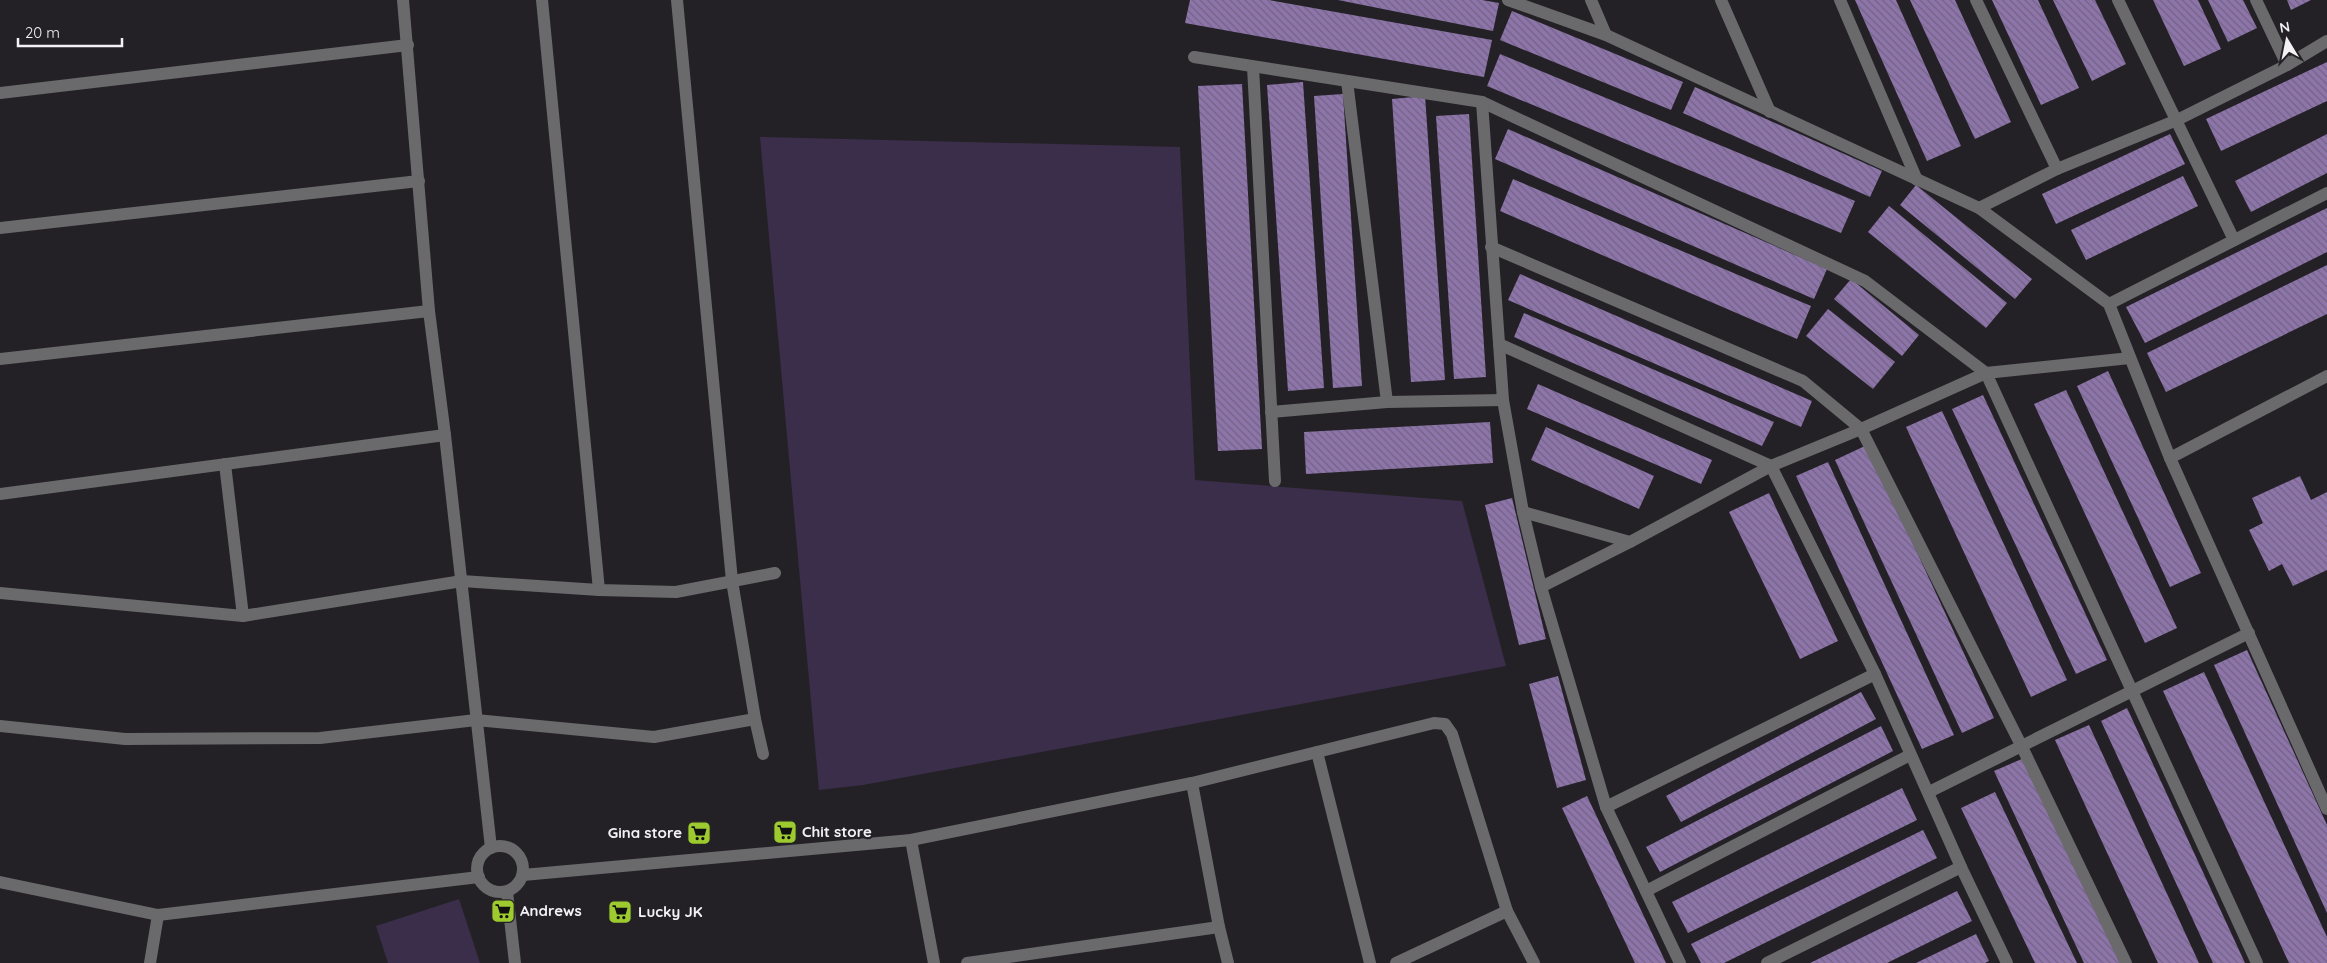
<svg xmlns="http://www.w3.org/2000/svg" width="2327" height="963" font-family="Quicksand,sans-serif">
  <defs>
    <pattern id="building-back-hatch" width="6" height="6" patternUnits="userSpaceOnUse" patternTransform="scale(1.25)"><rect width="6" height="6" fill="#8d75aa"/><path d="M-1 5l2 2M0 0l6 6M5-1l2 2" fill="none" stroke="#726383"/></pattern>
  </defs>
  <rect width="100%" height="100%" fill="#232126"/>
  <g fill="#3b2e4a">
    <path d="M760 137 1180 147 1195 480 1462 501 1506 666 863 785 819 790Z"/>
    <path d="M459 899 480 963H388L376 926Z"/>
  </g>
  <g fill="url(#building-back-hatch)">
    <path d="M1190 0H1269L1492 40 1484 77 1185 23Z"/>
    <path d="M1338 0H1482L1499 3 1493 31Z"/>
    <path d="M1855 0H1896L1961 146 1927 161Z"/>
    <path d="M1910 0H1955L2011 122 1975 139Z"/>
    <path d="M1992 0H2038L2079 88 2041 105Z"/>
    <path d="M2053 0H2095L2126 64 2092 81Z"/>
    <path d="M2153 0H2198L2221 49 2184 66Z"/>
    <path d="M2208 0H2243L2257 28 2228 42Z"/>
    <path d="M2287 0H2311L2291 10Z"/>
    <path d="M1512 11 1683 82 1671 110 1500 40Z"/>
    <path d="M1500 54 1855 201 1841 233 1487 86Z"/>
    <path d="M2327 62V101L2221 151 2206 119Z"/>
    <path d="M1303 82 1324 388 1288 391 1267 85Z"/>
    <path d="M1242 84 1262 449 1218 451 1198 86Z"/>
    <path d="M1695 87 1882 171 1870 197 1683 113Z"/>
    <path d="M1343 94 1362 386 1333 388 1314 96Z"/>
    <path d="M1425 96 1445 380 1411 382 1392 99Z"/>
    <path d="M1469 114 1486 377 1454 379 1436 116Z"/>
    <path d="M1508 129 1827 269 1814 299 1495 159Z"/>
    <path d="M2170 134 2185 164 2056 224 2042 194Z"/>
    <path d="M2327 134V173L2251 212 2235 181Z"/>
    <path d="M2183 176 2198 206 2086 260 2071 230Z"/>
    <path d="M1513 179 1811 306 1797 339 1500 211Z"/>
    <path d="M1916 185 2032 279 2015 299 1900 205Z"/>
    <path d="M1889 206 2007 303 1986 328 1868 232Z"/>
    <path d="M2327 208V252L2145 343 2126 307Z"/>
    <path d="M2327 265V314L2166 392 2147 353Z"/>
    <path d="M1520 274 1812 401 1801 427 1508 300Z"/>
    <path d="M1851 279 1919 335 1902 356 1834 299Z"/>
    <path d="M1828 309 1895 362 1873 389 1806 336Z"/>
    <path d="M1524 313 1774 422 1762 446 1514 337Z"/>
    <path d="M2108 371 2201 573 2170 587 2077 386Z"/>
    <path d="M1538 384 1712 460 1701 484 1527 409Z"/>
    <path d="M2066 390 2177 628 2145 643 2034 404Z"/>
    <path d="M1983 395 2107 660 2076 674 1952 409Z"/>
    <path d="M1942 411 2067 680 2031 697 1906 427Z"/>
    <path d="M1490 422 1493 463 1306 474 1304 432Z"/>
    <path d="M1546 427 1654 476 1639 509 1531 460Z"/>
    <path d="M1867 445 1994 718 1962 733 1835 460Z"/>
    <path d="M1828 462 1954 735 1922 749 1796 476Z"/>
    <path d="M2300 476 2311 500 2327 492V570L2293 586 2282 564 2269 571 2249 530 2263 523 2252 498Z"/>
    <path d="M1769 493 1838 641 1800 659 1729 512Z"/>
    <path d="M1512 498 1546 639 1519 645 1485 505Z"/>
    <path d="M2247 650 2327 825V913L2214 665Z"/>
    <path d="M2204 672 2327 937V963H2289L2163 691Z"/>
    <path d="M1558 676 1586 780 1557 788 1529 684Z"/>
    <path d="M1861 692 1876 719 1681 822 1666 796Z"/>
    <path d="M2127 708 2245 963H2213L2101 721Z"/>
    <path d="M2089 725 2199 963H2158L2055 740Z"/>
    <path d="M1881 726 1893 751 1660 872 1646 847Z"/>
    <path d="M2024 758 2120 963H2084L1994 771Z"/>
    <path d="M1902 788 1917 820 1688 933 1672 902Z"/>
    <path d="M1995 792 2077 963H2035L1961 808Z"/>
    <path d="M1587 796 1666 963H1635L1562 808Z"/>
    <path d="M1923 830 1937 858 1724 963H1701L1691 944Z"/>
    <path d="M1957 891 1972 921 1887 963H1810Z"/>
    <path d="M1976 934 1989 961 1985 963H1916Z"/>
  </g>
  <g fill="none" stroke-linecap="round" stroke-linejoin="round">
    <g stroke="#6a696b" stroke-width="12">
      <path d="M403 0 429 311 445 435 491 848"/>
      <path d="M542 0 599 590"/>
      <path d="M677 0 732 581 755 719 763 754"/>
      <path d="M1508 0 1606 35 1979 208 2109 304 2170 458 2327 809"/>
      <path d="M1591 0 1606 35"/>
      <path d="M1721 0 1770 112"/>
      <path d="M1840 0 1917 180"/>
      <path d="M1976 0 2057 169"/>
      <path d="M2118 0 2234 240"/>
      <path d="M2256 0 2287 65"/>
      <path d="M1194 57 1482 102 1865 281 1986 373 2257 963"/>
      <path d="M1253 67 1275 481"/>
      <path d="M1347 81 1387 402"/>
      <path d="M0 93 408 45"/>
      <path d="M1482 102 1503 400 1523 512 1541 587 1606 807 1680 963"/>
      <path d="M1979 208 2057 169 2177 120 2287 65 2327 41"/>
      <path d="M0 228 419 181"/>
      <path d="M1491 247 1803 381 1861 429 2022 747 2126 963"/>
      <path d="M2109 304 2327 193"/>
      <path d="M1499 344 1771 466 1875 674 1961 867 2007 963"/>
      <path d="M0 359 429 311"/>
      <path d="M1271 412 1387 402 1503 400"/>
      <path d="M2170 458 2327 376"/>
      <path d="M225 464 243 616"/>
      <path d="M0 494 445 435"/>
      <path d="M1523 512 1630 542"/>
      <path d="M1541 587 1630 542 1771 466 1861 429 1986 373 2130 358"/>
      <path d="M0 593 243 616 462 581 599 590 676 592 775 573"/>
      <path d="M0 726 125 739 320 738 476 720 654 737 755 719"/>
      <path d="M1317 752 1370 963"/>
      <path d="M1192 783 1219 927 1228 963"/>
      <path d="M1929 792 2249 633"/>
      <path d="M1606 807 1875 674"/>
      <path d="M911 840 934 963"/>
      <circle cx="500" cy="869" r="23"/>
      <path d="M523 875 911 840 1192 783 1434 723 1445 724 1452 734 1507 911"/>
      <path d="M0 882 158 915 479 877"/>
      <path d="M1646 891 1910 755"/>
      <path d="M507 892 515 963"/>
      <path d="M150 963 158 915"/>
      <path d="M967 963 1219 927"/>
      <path d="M1396 963 1507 911 1534 963"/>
      <path d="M1767 963 1961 867"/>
    </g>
  </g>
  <defs>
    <g id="supermarket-square" transform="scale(1.25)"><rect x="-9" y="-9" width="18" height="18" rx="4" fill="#9dca2f" stroke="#232126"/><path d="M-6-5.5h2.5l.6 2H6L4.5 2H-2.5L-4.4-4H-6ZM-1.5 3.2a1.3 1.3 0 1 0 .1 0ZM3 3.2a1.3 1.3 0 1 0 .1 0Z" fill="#111"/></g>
  </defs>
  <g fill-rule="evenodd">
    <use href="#supermarket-square" x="785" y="832"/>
    <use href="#supermarket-square" x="699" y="833"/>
    <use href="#supermarket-square" x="503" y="911"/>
    <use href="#supermarket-square" x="620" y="912"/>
  </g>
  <g text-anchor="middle" stroke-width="4.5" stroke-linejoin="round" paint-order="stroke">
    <g font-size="15" font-weight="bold" fill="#f2f1f4" stroke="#232126" text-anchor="start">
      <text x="802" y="837">Chit store</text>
      <text x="682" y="838" text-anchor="end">Gina store</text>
      <text x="520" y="916">Andrews</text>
      <text x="638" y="917">Lucky JK</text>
    </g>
  </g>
  <g transform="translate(2287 40) rotate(350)" stroke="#232126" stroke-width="4" paint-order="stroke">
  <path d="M0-4L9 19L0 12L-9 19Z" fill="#f2f1f4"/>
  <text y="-8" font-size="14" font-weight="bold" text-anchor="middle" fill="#f2f1f4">N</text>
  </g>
  <path d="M18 38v8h104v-8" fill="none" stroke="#f2f1f4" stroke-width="2.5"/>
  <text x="25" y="38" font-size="15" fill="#f2f1f4" stroke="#232126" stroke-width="4" paint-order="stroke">20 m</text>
</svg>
